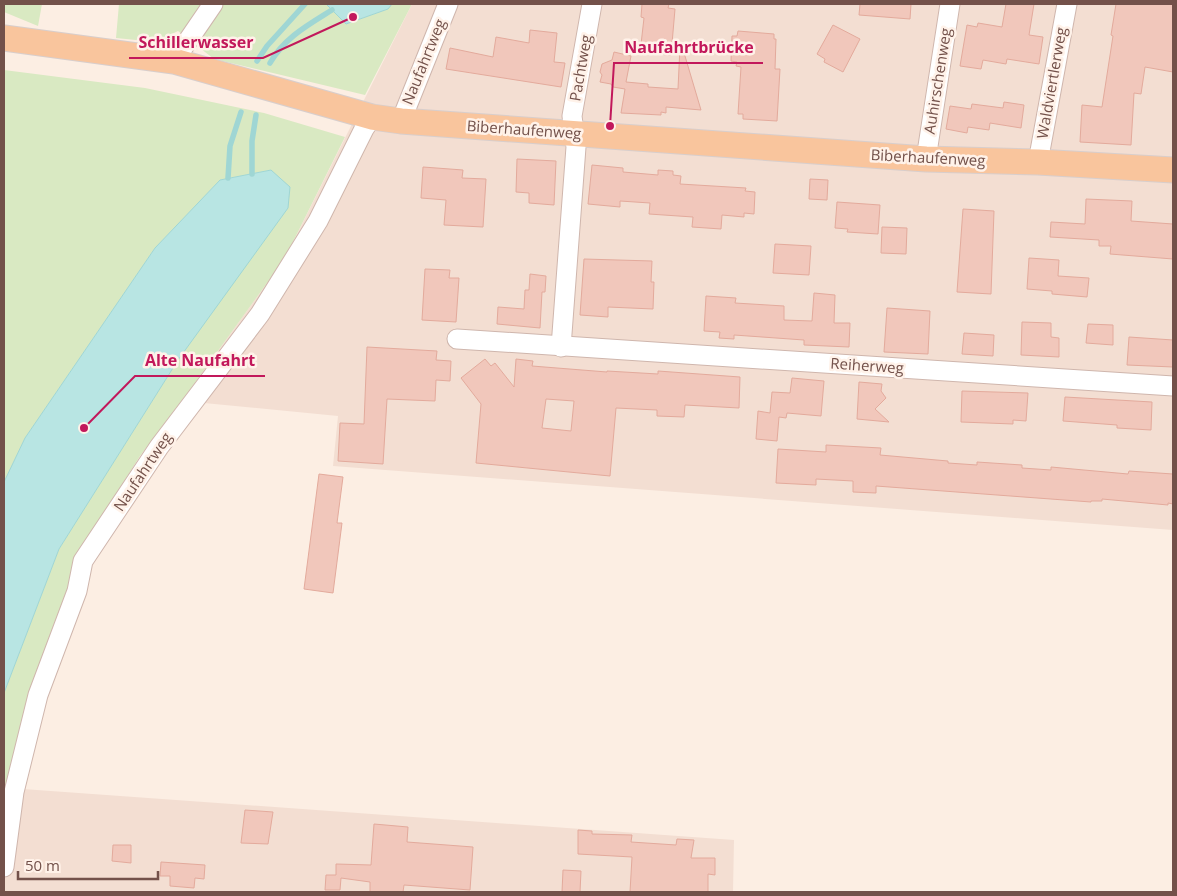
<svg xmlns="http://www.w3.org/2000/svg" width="1177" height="896" font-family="'Open Sans',sans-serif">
  <rect width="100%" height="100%" fill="#fceee3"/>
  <g fill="#f3ded2">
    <path d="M412 4H1173V530L333 466 338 416 204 403 189 391 285 258Z"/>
    <path d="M9 788 734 840 733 892H4V856Z"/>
  </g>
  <g fill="#d9e9c2">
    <path d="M4 4H42L38 26 4 12Z"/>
    <path d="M119 4H326L346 24 388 9 392 4H412L365 95 214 59 178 31 156 42 116 38Z"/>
    <path d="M4 70 145 88 264 113 345 137 285 258 189 391 140 456 74 561 73 585 4 856V693L59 549 178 360 271 170 220 180 155 248 25 438 4 482Z"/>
  </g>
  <g fill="#b8e5e3" stroke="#9fd6d4">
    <path d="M326 4H392L388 9 346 24Z"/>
    <path d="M271 170 290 187 288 208 178 360 59 549 4 693V482L25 438 155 248 220 180Z"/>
  </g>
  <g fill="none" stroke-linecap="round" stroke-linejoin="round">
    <g stroke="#9fd6d4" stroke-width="5.5">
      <path d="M257 61 267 46 305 4"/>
      <path d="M270 63C284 38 308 25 332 10"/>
      <path d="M252 174V141L256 115"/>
      <path d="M228 178 230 146 241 112"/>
    </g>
  </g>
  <g fill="#f1c7bb" stroke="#e3aa9c" fill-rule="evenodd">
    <path d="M642 4H669L668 8 675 9 671 55 640 53 644 18 641 17Z"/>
    <path d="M860 4H911L910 19 859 15Z"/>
    <path d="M1006 4H1034L1029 35 1043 37 1039 64 1007 59 1006 64 983 60 981 69 960 66 967 25 977 27 978 23 1002 27Z"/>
    <path d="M1116 4H1173V72L1145 67 1141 94 1134 93 1131 145 1080 142 1082 105 1102 107 1113 36 1111 35Z"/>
    <path d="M833 25 860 39 843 72 824 62 825 59 817 54Z"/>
    <path d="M530 30 557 33 554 62 565 63 561 87 446 69 450 48 493 57 496 37 529 43Z"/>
    <path d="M738 31 774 34V39H776L775 69H780L777 121 743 119V114H738L741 67 736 66 737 62 731 61 732 36H737Z"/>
    <path d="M680 46H682L701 110 666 107V113L661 112V115L621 113 625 89 613 87 611 84 600 82 602 75 600 72 602 64 612 60 614 52 631 56 626 82 648 84V87L678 89Z"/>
    <path d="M1004 102 1024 105 1021 128 990 123 989 130 968 127 967 133 946 129 950 106 971 109 972 104 1003 108Z"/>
    <path d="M517 159 556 161 554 205 529 203V193L516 192Z"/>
    <path d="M592 165 623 168V172L658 175V170L673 171V175L681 176 680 184 746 188 745 191 755 192 754 214 744 213V217L722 215 721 229 692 227 693 217 649 214 650 203 620 201V207L588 204Z"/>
    <path d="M423 167 463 170 462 178 486 179 483 227 444 225 446 200 421 198Z"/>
    <path d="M810 179 828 180 827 200 809 199Z"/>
    <path d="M1086 199 1132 201 1131 221 1173 224V259L1110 254 1111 246H1099V240L1050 237 1051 222 1085 224Z"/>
    <path d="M837 202 880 205 878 234 847 232 848 229 835 228Z"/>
    <path d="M963 209 994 211 991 294 957 292Z"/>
    <path d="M882 227 907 228 906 254 881 253Z"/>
    <path d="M775 244 811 246 809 275 773 273Z"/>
    <path d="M1029 258 1059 260 1058 276 1089 278 1087 297 1052 294V291L1027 289Z"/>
    <path d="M584 259 652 261 651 282H654L653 309 608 307V317L580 315Z"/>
    <path d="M425 269 450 270 449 278H459L456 322 422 320Z"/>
    <path d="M530 274 546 276 545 292H542L540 328 497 324 498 307 524 309 525 290H529Z"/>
    <path d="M814 293 835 295 834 323H850L849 347 804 345V340L734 335V339L719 338 720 332 704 331 706 296 736 298 735 303 784 306V320L812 321Z"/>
    <path d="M887 308 930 311 928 354 884 352Z"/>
    <path d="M1022 322 1051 323V337L1059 338V357L1021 355Z"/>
    <path d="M1088 324 1113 325V345L1086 343Z"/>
    <path d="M964 333 994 335 993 356 962 354Z"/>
    <path d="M1129 337 1173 340V367L1127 365Z"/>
    <path d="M367 347 437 351 436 360 451 361 450 381 436 380 435 401 387 399 383 464 338 461 340 423 364 424Z"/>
    <path d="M485 359 491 366 495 363 514 387 516 359 533 361 532 366 607 372V371L658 374V371L740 377 739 408 685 405 684 417 657 416V410L616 408 610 476 476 463 481 404 461 378ZM546 399 574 401 571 431 542 428Z"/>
    <path d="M792 378 824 381 821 416 787 413 786 418 779 417 777 441 756 439 758 411 770 413 772 392 790 393Z"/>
    <path d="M859 382 882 384 881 391 886 398 875 409 889 422 857 419Z"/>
    <path d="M962 391 1028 393 1026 421 1013 420V424L961 422Z"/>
    <path d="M1065 397 1152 402 1151 430 1117 428V425L1063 421Z"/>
    <path d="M826 445 881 448 880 455 948 461V463L977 465V462L1022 465V468L1051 470V467L1128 474 1129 471 1173 474V504L1168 503V505L1102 499V501H1091V502L876 486V493L853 492V481L816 479V485L776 483 778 449 826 452Z"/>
    <path d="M319 474 343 477 337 523H342L333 593 304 589Z"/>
    <path d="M245 810 273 812 268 844 241 843Z"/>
    <path d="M374 824 408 827 407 842 473 847 470 890 404 885 403 892H370V882L341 878 340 890H325L326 875H336V864L371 865Z"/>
    <path d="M578 830 592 831V834L632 835 631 842 676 845 677 839 694 840 691 858H715V875L708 874V892H630L632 857 578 854Z"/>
    <path d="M113 845H131V863L112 861Z"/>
    <path d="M161 862 205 865 204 879 195 878 194 888 170 886V876H160Z"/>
    <path d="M563 870 581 871 580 892H562Z"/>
  </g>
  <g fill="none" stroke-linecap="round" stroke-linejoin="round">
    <g stroke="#cfb6ad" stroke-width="21">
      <g id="minor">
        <path d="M174 61 213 4"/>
        <path d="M401 121 448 4"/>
        <path d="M926 159 950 4"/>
        <path d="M1038 162 1067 4"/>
        <path d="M457 339 1173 386"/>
        <path d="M561 347 576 147 572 116 592 4"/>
        <path d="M4 867 14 792 38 695 77 591 83 561 159 447 260 314 318 221 364 129 372 117"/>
      </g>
    </g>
    <g stroke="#d8cecc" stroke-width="27">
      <path id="major" d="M4 38 174 61 372 117 401 121 926 159 1038 162 1173 170"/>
    </g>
    <use href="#minor" stroke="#fff" stroke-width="19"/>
    <use href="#major" stroke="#f9c59d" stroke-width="25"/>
  </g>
  <g text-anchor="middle" stroke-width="5" stroke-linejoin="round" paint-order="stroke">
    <g font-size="15" fill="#73514a" stroke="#fff2e9">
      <text transform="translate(424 62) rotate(-68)" y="5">Naufahrtweg</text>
      <text transform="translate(581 68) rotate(-80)" y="5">Pachtweg</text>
      <text transform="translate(938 81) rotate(-81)" y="5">Auhirschenweg</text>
      <text transform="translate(1052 83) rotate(-80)" y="5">Waldviertlerweg</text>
      <text transform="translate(524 130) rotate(4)" y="5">Biberhaufenweg</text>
      <text transform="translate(928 158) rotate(3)" y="5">Biberhaufenweg</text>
      <text transform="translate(867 366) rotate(4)" y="5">Reiherweg</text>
      <text transform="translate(143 472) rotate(-56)" y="5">Naufahrtweg</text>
    </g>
  </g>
  <path fill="none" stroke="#c2185b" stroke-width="2" d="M353 17L263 58H129M610 126L614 63H763M84 428L135 376H265"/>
  <g fill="#c2185b" stroke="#fff2e9" stroke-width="2">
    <circle cx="353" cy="17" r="5"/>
    <circle cx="610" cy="126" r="5"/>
    <circle cx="84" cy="428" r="5"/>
  </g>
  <g font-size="16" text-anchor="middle" font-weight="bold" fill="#c2185b" stroke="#fff2e9" stroke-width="5" stroke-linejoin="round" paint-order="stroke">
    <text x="196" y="48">Schillerwasser</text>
    <text x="689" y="53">Naufahrtbrücke</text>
    <text x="200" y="366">Alte Naufahrt</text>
  </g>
  <rect width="1177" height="896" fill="none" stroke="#73514a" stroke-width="10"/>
  <path d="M18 871v8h140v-8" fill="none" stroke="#73514a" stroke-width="2.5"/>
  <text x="25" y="871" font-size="15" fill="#73514a" stroke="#fff2e9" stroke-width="4" paint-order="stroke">50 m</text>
</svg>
